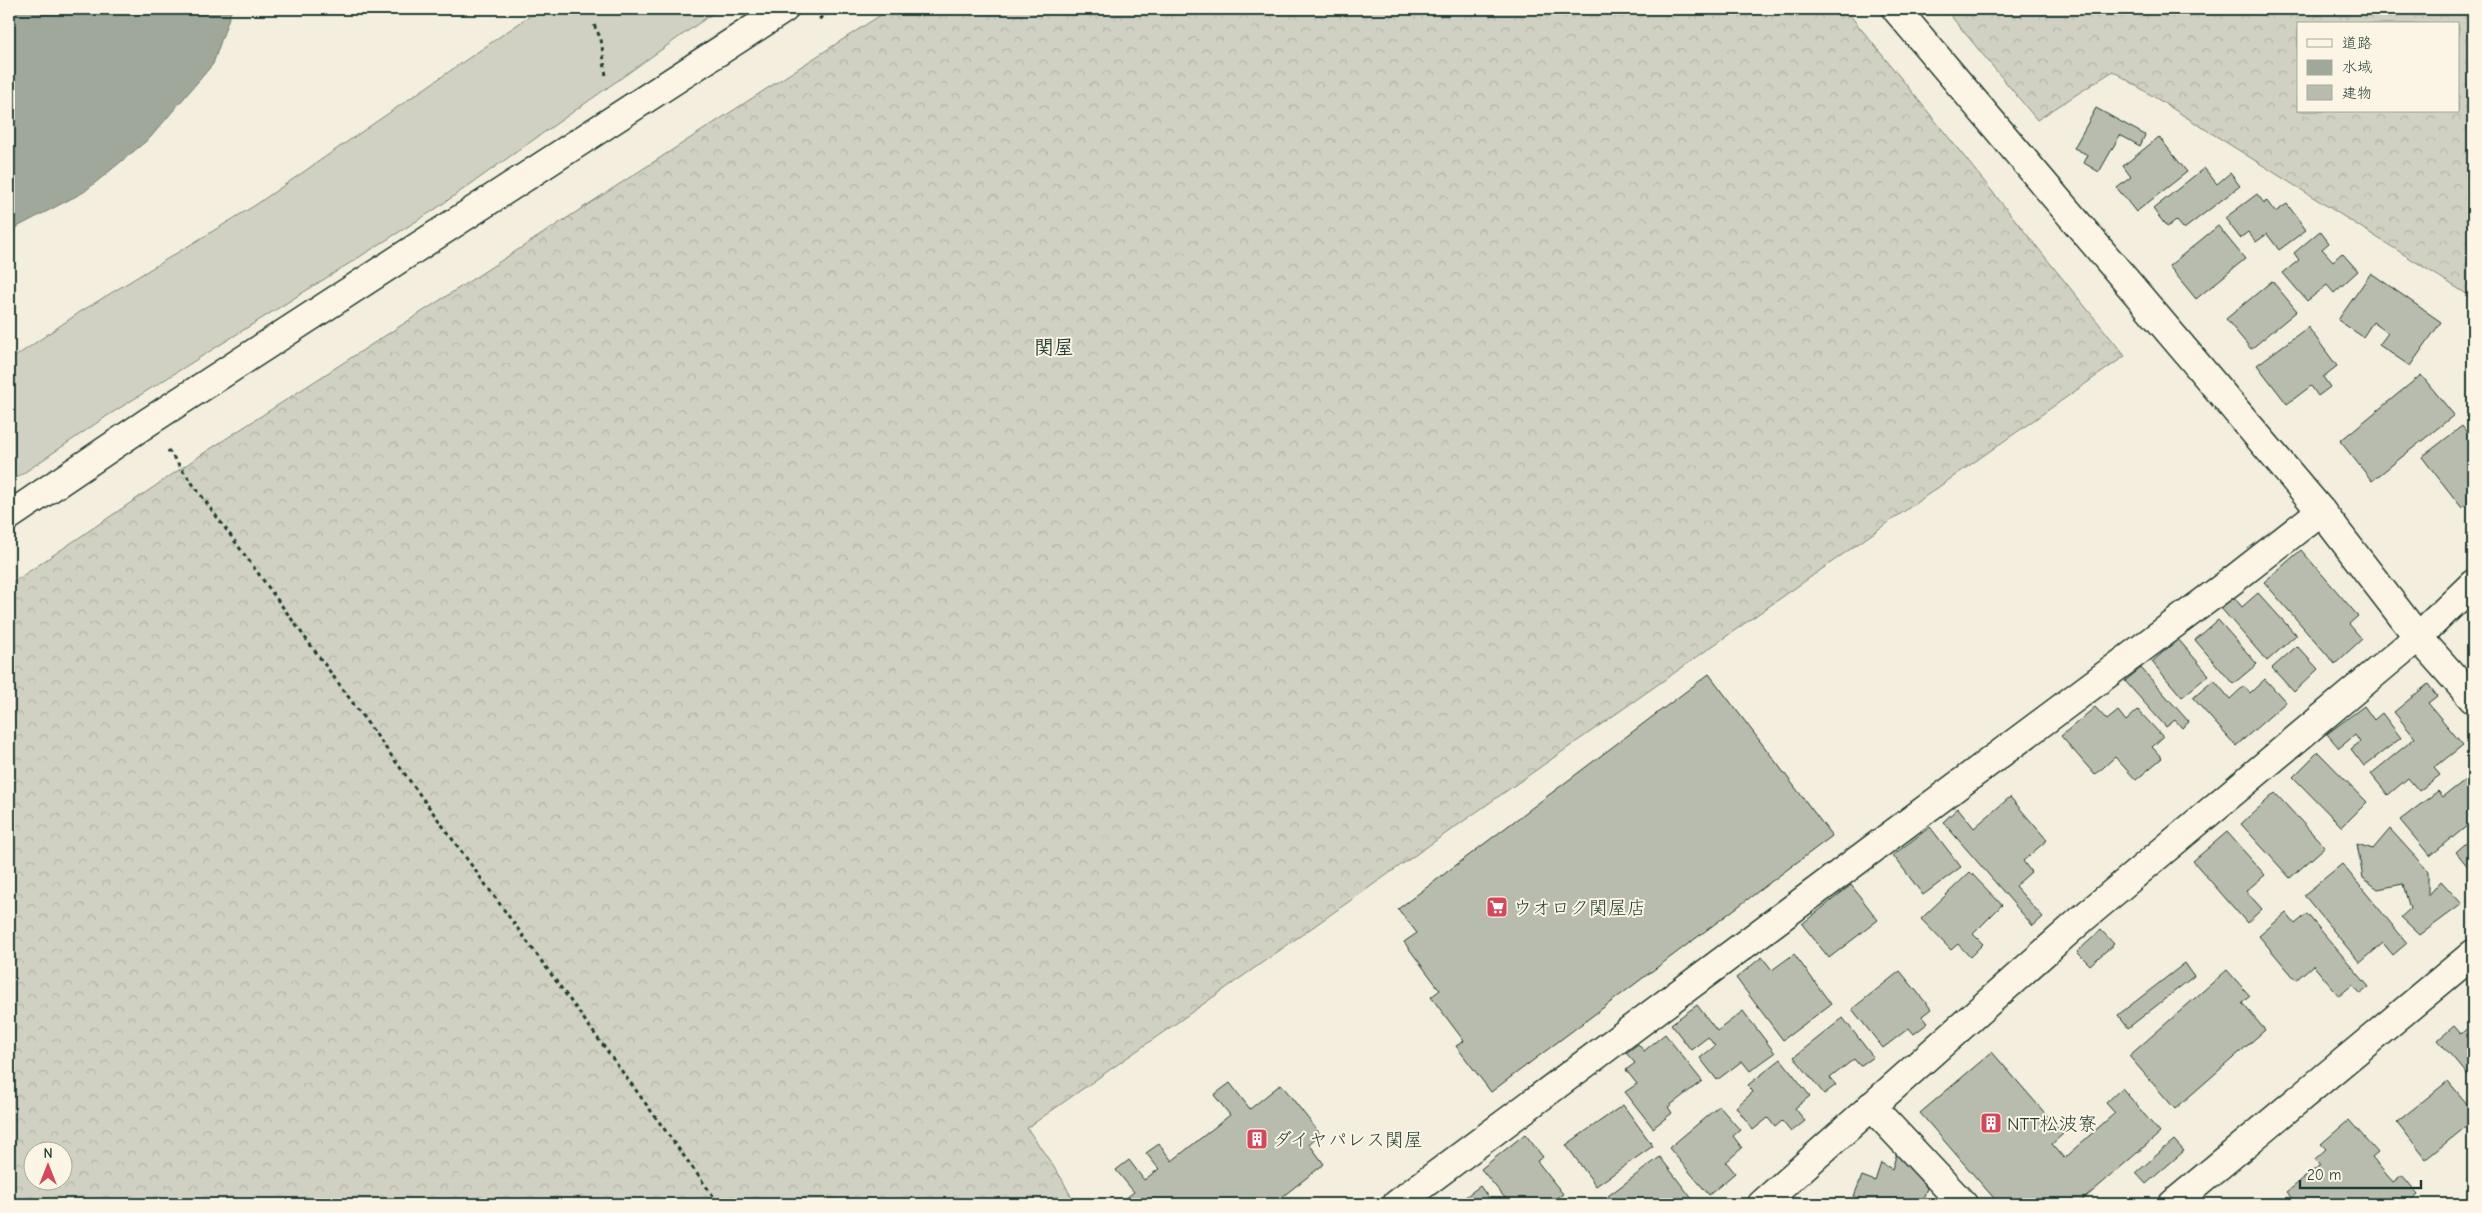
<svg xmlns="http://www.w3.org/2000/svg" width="2482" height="1213" font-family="'Comic Neue','Klee One',sans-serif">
  <defs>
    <pattern id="forest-crowns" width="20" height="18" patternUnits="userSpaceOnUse" patternTransform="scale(1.25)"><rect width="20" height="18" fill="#d0d1c2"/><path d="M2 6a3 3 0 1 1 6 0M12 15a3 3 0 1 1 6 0" fill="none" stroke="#b2b4a7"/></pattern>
  </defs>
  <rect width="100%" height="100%" fill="#f3eede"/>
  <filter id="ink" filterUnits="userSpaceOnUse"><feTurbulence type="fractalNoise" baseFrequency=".02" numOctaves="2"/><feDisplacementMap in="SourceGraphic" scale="10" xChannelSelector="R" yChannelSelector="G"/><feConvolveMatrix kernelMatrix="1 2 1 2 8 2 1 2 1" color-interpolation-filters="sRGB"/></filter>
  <g filter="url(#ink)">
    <path fill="#d0d1c2" stroke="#78877b" d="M540 9H719L434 210 107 416 9 483V361L80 312 254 206Z"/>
    <g fill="url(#forest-crowns)" stroke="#78877b" fill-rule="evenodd">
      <path d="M890 9H1845L2125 356 1027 1128 1062 1179 1075 1204H9V585L207 451ZM32 1150H62V1180H32Z"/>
      <path d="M1945 9H2473V298L2113 71 2037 120ZM2298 24H2458V111H2298Z"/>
    </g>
    <path fill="#a0a89b" stroke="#6c7d72" d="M9 9H232L213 64 150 138 84 192 15 228 9 218Z"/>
    <g fill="#b8bcae" stroke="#1f3d34">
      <path d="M2096 108 2145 135 2140 146 2120 135 2099 172 2084 163 2088 155 2074 148Z"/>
      <path d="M2159 137 2187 172 2136 212 2117 188 2131 177 2123 166Z"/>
      <path d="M2204 168 2217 184 2230 173 2240 186 2184 229 2176 220 2167 227 2153 209Z"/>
      <path d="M2257 194 2264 203 2266 200 2275 212 2287 204 2306 230 2279 250 2267 234 2256 242 2248 232 2240 238 2225 218Z"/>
      <path d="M2218 226 2245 259 2196 299 2169 266Z"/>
      <path d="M2320 231 2329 243 2322 249 2333 261 2342 253 2358 271 2334 293 2327 285 2307 301 2283 273 2299 260 2294 253Z"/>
      <path d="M2371 273 2441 322 2410 366 2379 345 2388 333 2373 322 2363 337 2338 320Z"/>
      <path d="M2272 281 2297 311 2251 349 2226 319Z"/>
      <path d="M2308 327 2337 366 2323 377 2330 387 2318 396 2311 386 2287 404 2257 365Z"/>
      <path d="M2421 375 2454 415 2372 481 2340 441Z"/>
      <path d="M2462 426 2473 441V499L2462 508 2422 457Z"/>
      <path d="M2301 550 2358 616 2349 624 2362 639 2335 664 2264 582Z"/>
      <path d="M2258 593 2296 635 2267 661 2220 607 2233 596 2242 607Z"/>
      <path d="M2218 620 2257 664 2233 684 2195 640Z"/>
      <path d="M2178 639 2209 675 2182 697 2152 662Z"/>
      <path d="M2297 646 2318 669 2294 692 2272 668Z"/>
      <path d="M2141 668 2189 722 2182 728 2175 720 2166 727 2125 681Z"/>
      <path d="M1709 674 1832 836 1491 1092 1456 1046 1464 1041 1431 997 1440 990 1404 942 1417 933 1398 909Z"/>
      <path d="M2265 679 2286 702 2236 746 2193 698 2214 680 2230 699 2244 686 2250 693Z"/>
      <path d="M2428 684 2437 696 2428 703 2463 745 2434 768 2440 775 2419 791 2408 778 2388 795 2371 774 2415 738 2394 712Z"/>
      <path d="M2364 706 2374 720 2382 713 2401 738 2364 766 2351 749 2360 742 2355 735 2339 748 2327 734Z"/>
      <path d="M2095 707 2107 720 2118 711 2126 721 2138 710 2163 737 2152 747 2162 758 2136 780 2115 757 2095 775 2061 736Z"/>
      <path d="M2318 752 2367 802 2342 827 2293 777Z"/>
      <path d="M2469 777 2473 783V821L2430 856 2400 820 2438 791 2443 797Z"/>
      <path d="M2275 793 2325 847 2290 878 2241 824Z"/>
      <path d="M2010 797 2047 840 2023 861 2031 872 2015 886 2043 917 2033 926 1943 822 1958 808 1974 828Z"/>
      <path d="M1930 827 1961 867 1923 895 1893 855Z"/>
      <path d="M2390 829 2428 871V896L2441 881 2462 904 2420 935 2401 917 2410 909 2403 884 2378 889 2363 878 2357 844 2373 849Z"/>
      <path d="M2227 832 2265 875 2246 891 2262 909 2247 923 2193 861Z"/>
      <path d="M2473 837V873L2456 852Z"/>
      <path d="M2342 864 2407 943 2393 955 2383 943 2360 963 2304 895Z"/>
      <path d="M1970 872 2002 905 1973 934 1983 944 1970 957 1958 944 1951 950 1921 919Z"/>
      <path d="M1851 885 1878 920 1829 958 1802 924Z"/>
      <path d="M2286 913 2295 924 2307 914 2369 987 2360 994 2352 985 2339 996 2313 965 2296 980 2259 936Z"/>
      <path d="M2101 930 2114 944 2090 965 2077 952Z"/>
      <path d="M1794 954 1831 1004 1783 1040 1736 978 1762 957 1772 970Z"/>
      <path d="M2185 963 2194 976 2128 1028 2118 1015Z"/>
      <path d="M2227 970 2250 996 2242 1003 2265 1030 2175 1109 2129 1056Z"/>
      <path d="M1900 971 1931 1009 1922 1016 1928 1023 1914 1034 1909 1028 1883 1048 1852 1009Z"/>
      <path d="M1697 1005 1717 1031 1743 1011 1775 1053 1750 1071 1742 1061 1717 1080 1700 1058 1715 1046 1708 1037 1691 1050 1671 1024Z"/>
      <path d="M1843 1018 1873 1057 1860 1066 1854 1059 1830 1078 1836 1085 1824 1094 1794 1057Z"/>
      <path d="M2473 1023V1081L2438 1040 2454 1026 2461 1034Z"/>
      <path d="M1665 1034 1702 1081 1668 1107 1672 1113 1653 1128 1625 1092 1637 1084 1626 1070 1635 1063 1626 1053 1638 1044 1644 1051Z"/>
      <path d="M1992 1052 2063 1134 2052 1144 2064 1158 2115 1113 2106 1103 2122 1088 2160 1133 2078 1204H1999L1920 1113Z"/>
      <path d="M1781 1059 1810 1096 1795 1108 1805 1121 1791 1132 1782 1121 1775 1127 1768 1118 1753 1130 1736 1107 1753 1092 1748 1085Z"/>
      <path d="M2448 1081 2473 1111V1121L2426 1159 2397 1122Z"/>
      <path d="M1230 1083 1250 1109 1281 1084 1320 1134 1309 1144 1324 1164 1273 1204H1118L1134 1192 1116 1170 1129 1160 1144 1180 1159 1169 1146 1153 1159 1144 1172 1161 1230 1115 1214 1095Z"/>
      <path d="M1623 1105 1653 1146 1596 1186 1566 1145Z"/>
      <path d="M1719 1106 1740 1130 1733 1136 1742 1148 1726 1162 1735 1173 1709 1195 1669 1148Z"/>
      <path d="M2349 1120 2378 1153 2372 1158 2393 1182 2402 1175 2418 1194 2412 1199 2417 1204H2298L2287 1192 2320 1165 2315 1159 2326 1149 2321 1144Z"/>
      <path d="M1525 1134 1543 1157 1537 1161 1563 1194 1549 1204H1510L1481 1169Z"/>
      <path d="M2174 1140 2184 1151 2146 1184 2136 1173Z"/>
      <path d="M1898 1150 1927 1188 1921 1204H1867L1868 1202 1854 1196 1862 1176 1875 1181 1881 1163 1892 1169Z"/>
      <path d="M1660 1157 1696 1204H1614L1608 1196Z"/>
      <path d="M1480 1186 1493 1204H1456Z"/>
      <path d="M1795 1198 1810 1204H1793Z"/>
    </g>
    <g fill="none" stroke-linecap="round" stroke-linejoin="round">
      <g stroke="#1f3d34" stroke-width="31">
        <g id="minor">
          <path d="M1896 9 2321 511 2418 637 2473 699"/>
          <path d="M9 516 148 422 784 9"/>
          <path d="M1871 1106 1963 1204"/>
          <path d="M1397 1204 2233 580 2321 511"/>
          <path d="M1762 1204 2082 919 2418 637 2473 584"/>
          <path d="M2173 1204 2473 954"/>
        </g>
      </g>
      <g stroke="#1f3d34" stroke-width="3" stroke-dasharray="4 4" stroke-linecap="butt">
        <path d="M819 19 835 9"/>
        <path d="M594 25 601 39 606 76"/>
        <path d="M168 450 719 1204"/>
      </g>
      <use href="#minor" stroke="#fcf5e5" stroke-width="28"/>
    </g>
  </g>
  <defs>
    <g id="supermarket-square" transform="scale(1.125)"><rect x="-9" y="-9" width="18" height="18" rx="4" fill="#d1495b" stroke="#fcf5e5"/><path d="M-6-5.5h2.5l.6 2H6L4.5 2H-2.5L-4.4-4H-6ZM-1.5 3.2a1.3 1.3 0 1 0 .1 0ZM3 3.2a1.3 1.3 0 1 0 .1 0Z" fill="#fff"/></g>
    <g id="building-square" transform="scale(1.125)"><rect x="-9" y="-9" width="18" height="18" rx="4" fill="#d1495b" stroke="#fcf5e5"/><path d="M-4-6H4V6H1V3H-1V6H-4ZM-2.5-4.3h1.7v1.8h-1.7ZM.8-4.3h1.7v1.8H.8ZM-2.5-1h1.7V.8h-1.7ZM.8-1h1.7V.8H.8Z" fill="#fff"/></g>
  </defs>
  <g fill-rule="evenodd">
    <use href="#supermarket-square" x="1497" y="907"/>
    <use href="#building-square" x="1991" y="1123"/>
    <use href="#building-square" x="1257" y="1139"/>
  </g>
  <g text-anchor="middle" stroke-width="4" stroke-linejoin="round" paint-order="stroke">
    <g font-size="19" fill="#1f3d34" stroke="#fcf5e5" text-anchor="start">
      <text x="1513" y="914">ウオロク関屋店</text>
      <text x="2007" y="1130">NTT松波寮</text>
      <text x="1273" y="1146">ダイヤパレス関屋</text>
    </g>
    <g font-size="20" font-weight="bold" fill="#1f3d34" stroke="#fcf5e5">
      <text x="1054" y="354">関屋</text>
    </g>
  </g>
  <rect width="2482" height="1213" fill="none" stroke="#fcf5e5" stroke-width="30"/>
  <rect x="15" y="15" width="2452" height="1183" fill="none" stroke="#1f3d34" stroke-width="2" filter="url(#ink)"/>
  <rect x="2297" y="22" width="162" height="90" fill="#fcf5e5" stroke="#a4ab9e"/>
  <rect x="2307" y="39" width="25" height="8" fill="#fcf5e5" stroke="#a4ab9e"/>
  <text x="2342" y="48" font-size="15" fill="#1f3d34">道路</text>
  <rect x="2307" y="60" width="25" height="15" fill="#a0a89b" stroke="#a4ab9e"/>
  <text x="2342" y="72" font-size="15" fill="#1f3d34">水域</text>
  <rect x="2307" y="85" width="25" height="15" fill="#b8bcae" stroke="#a4ab9e"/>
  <text x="2342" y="98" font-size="15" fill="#1f3d34">建物</text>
  <g transform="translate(48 1166)"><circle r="24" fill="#fcf5e5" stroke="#a4ab9e"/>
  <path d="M0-4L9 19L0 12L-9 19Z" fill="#d1495b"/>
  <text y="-8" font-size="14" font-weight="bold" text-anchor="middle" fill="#1f3d34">N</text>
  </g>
  <path d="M2300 1180v8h121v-8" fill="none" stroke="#1f3d34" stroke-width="2.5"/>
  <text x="2307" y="1180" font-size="15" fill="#1f3d34" stroke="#fcf5e5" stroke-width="4" paint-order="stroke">20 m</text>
</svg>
